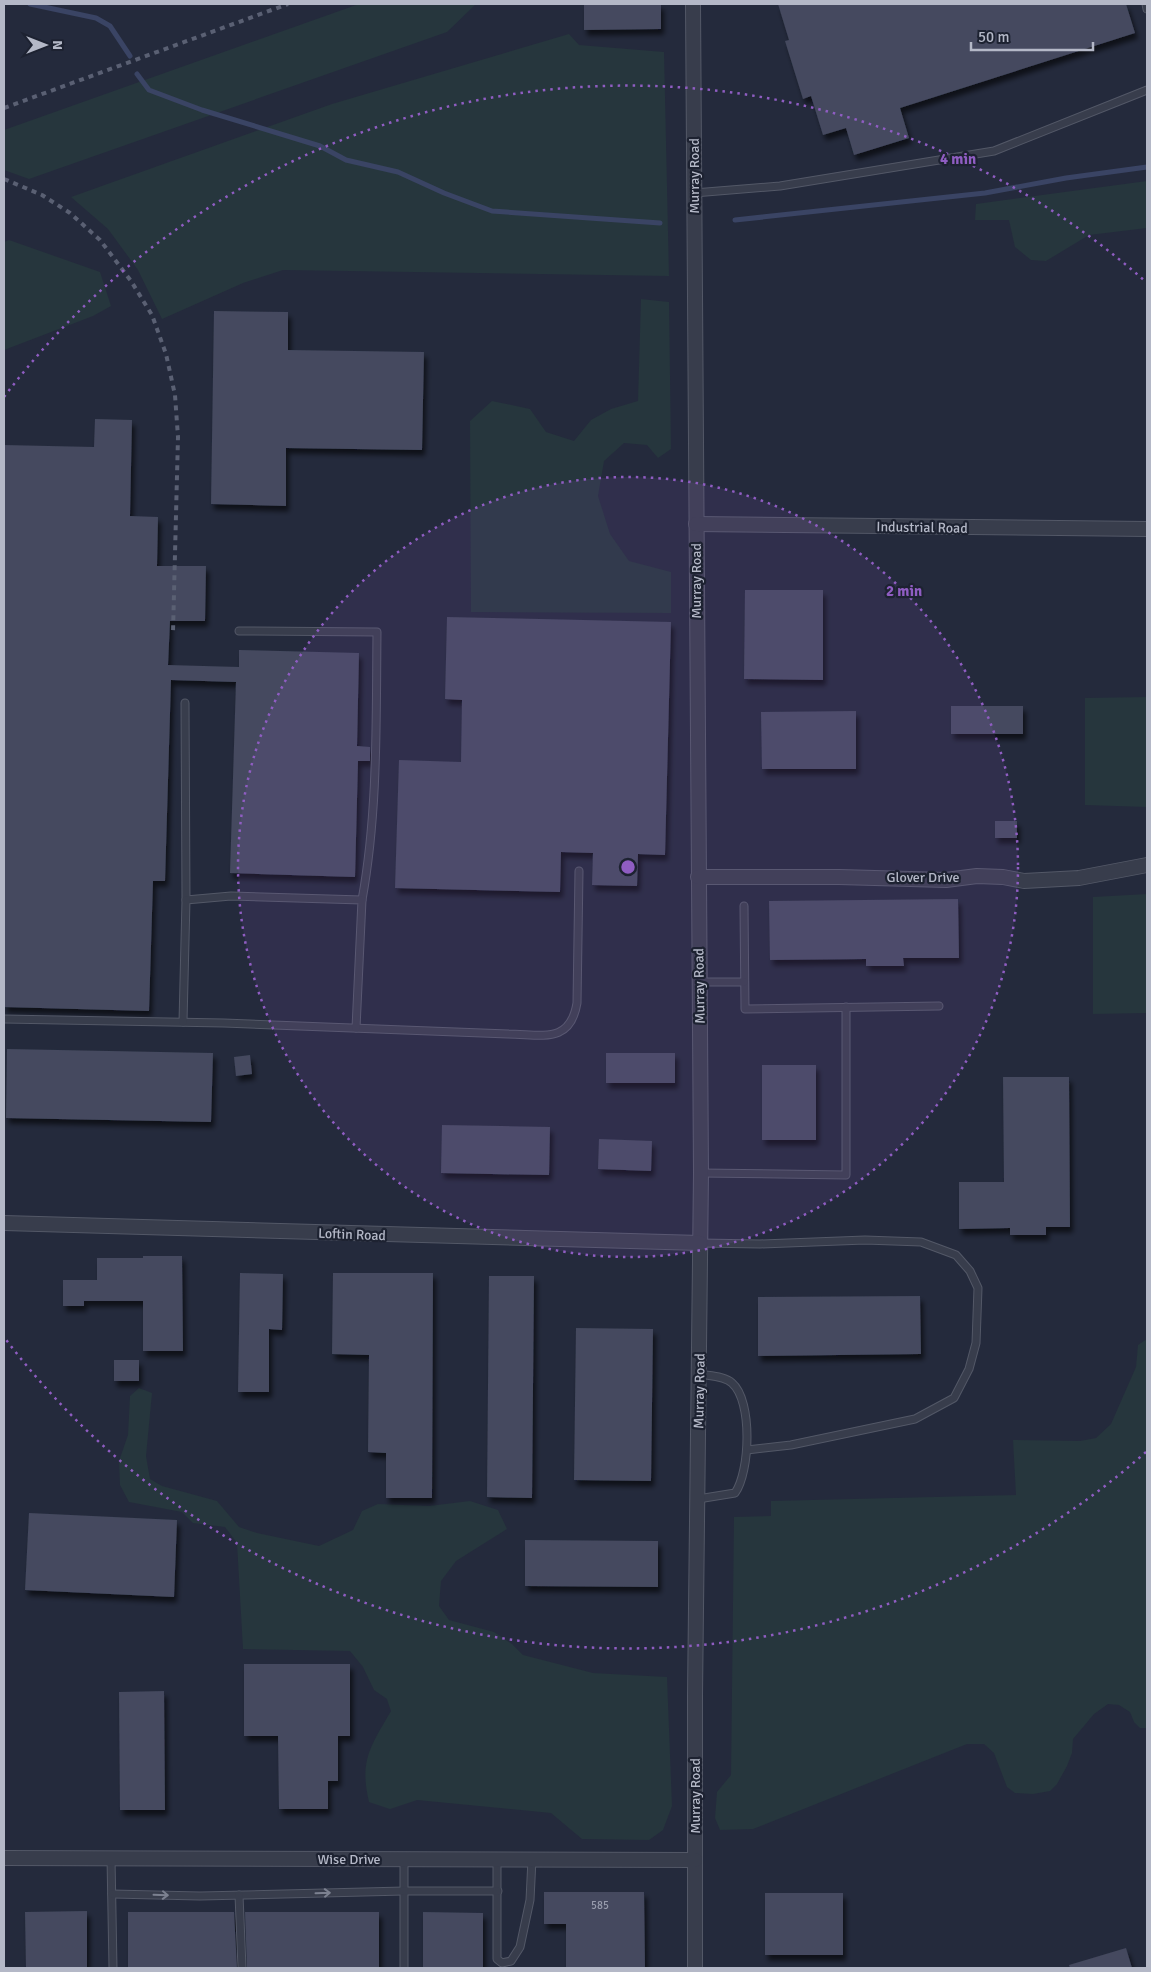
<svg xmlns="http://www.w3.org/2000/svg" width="1151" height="1972" font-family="Signika,sans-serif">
  <defs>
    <filter id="shadow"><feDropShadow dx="3" dy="5.5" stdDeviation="2.5" flood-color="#0009"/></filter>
  </defs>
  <rect width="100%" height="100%" fill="#242a3c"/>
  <g fill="#26363d">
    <path d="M359 4H476L447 32 29 179 4 170V130Z"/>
    <path d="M569 34 579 45 664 52 669 276 283 270 243 283 162 319 138 270 108 229 71 197 332 104Z"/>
    <path d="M1147 181V228L1089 235 1046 261 1031 260 1015 247 1009 220H975L976 204Z"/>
    <path d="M9 240 100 272 111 306 93 316 4 350V242Z"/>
    <path d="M641 299 669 302 671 449 658 458 647 445 624 443 604 461 598 496 610 534 629 561 671 572V613L471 612 470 421 492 401 530 409 546 432 574 441 591 420 611 409 638 401Z"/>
    <path d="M1147 697V807L1085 805V698Z"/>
    <path d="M1147 894V1013L1093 1014V897Z"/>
    <path d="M1147 1339V1728H1140L1134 1722 1130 1712 1119 1705 1108 1704 1094 1714 1073 1739 1072 1753 1067 1766 1057 1784 1050 1791 1033 1794 1015 1793 1007 1787 994 1753 984 1744H967L753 1829 720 1830 715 1818 717 1792 731 1775 734 1517 771 1516V1501L1016 1495 1013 1440 1080 1441 1096 1438 1111 1424 1136 1367 1138 1345Z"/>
    <path d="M139 1388 152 1393 146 1456 150 1479 162 1486 217 1501 239 1527 257 1533 319 1546 353 1530 362 1511 378 1504 429 1506 470 1501 498 1510 507 1529 456 1561 441 1581 439 1606 449 1620 494 1632 512 1644 523 1655 593 1673 667 1677 672 1806 663 1830 649 1840 582 1839 551 1813 417 1800 390 1809 369 1802C359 1760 371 1746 391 1711L387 1699 374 1690 363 1667 350 1651 243 1649 237 1543 225 1527 193 1523 182 1512 129 1502 120 1485 119 1461 128 1435 130 1396Z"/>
  </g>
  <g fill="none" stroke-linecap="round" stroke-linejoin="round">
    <g stroke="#3a4464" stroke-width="5">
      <path d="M30 4 96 18 110 26 130 56"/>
      <path d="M137 74 149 90 202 110 320 146 346 160 398 172 444 193 492 211 660 223"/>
      <path d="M735 220 985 193 1066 178 1147 167"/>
    </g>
  </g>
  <g fill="#44495e" filter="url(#shadow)">
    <path d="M584 4H661V29L584 30Z"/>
    <path d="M778 4H1126L1135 33 900 108 909 138 854 155 846 128 823 135 811 96 803 99 785 41 789 40Z"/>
    <path d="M214 311 288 312V350L424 352 422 450 286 448V506L211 504Z"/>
    <path d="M95 419 132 420 130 516 158 517 157 566H206L205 621H170L168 665 239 667V650L359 653 357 746 370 747V761H358L355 877 230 873 236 682 171 680 165 881H153L149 1011 4 1007V445L94 447Z"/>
    <path d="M745 590H823V680L744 679Z"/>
    <path d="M447 617 671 622 665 855 638 854 637 886 592 885 593 853 561 852 560 892 395 888 399 760 461 762 462 700 445 699Z"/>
    <rect x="951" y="706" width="72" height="28"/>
    <path d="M856 711V769H762L761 712Z"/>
    <rect x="995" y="821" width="22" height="17"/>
    <path d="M958 899 959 958H903L904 966H866V959L770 960 769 901Z"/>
    <path d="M7 1049 213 1053 211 1122 6 1118Z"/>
    <rect x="606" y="1053" width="69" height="30"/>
    <path d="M250 1055 252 1074 236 1076 234 1057Z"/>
    <rect x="762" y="1065" width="54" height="75"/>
    <path d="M1003 1077H1069L1070 1227H1046V1235H1010V1228L959 1229V1182H1004Z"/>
    <path d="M442 1125 550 1127 549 1175 441 1173Z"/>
    <path d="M599 1139 652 1141 651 1171 598 1169Z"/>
    <path d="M143 1256H182L183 1351H143V1301H84V1306H63V1280H97V1258H143Z"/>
    <path d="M240 1273 283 1274 282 1330 269 1329V1392H238Z"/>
    <path d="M333 1273H433L432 1498H386V1453L368 1452 369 1355 332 1354Z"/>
    <path d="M489 1276H534L532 1498 487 1497Z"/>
    <path d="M920 1296 921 1354 758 1356V1297Z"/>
    <path d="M576 1328 653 1329 651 1481 574 1480Z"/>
    <rect x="114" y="1360" width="25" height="21"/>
    <path d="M29 1513 177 1520 174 1597 25 1590Z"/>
    <path d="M525 1540 658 1541V1587L525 1586Z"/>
    <path d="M244 1664H350V1736H338V1781H328V1809H279L278 1736H244Z"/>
    <path d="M164 1691 165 1810H120L119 1692Z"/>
    <path d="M544 1892H644L645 1968H566V1924H544Z"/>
    <rect x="765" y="1893" width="78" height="62"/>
    <path d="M87 1911V1968H26L25 1912Z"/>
    <path d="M128 1912H234L237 1968H128Z"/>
    <path d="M245 1912H379V1968H247Z"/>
    <path d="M423 1912 483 1913V1968H423Z"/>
    <path d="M1126 1948 1132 1968H1070L1069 1965Z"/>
  </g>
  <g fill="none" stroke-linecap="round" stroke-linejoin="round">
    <g stroke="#535867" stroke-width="9">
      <g id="lane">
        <path d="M1146 4 1147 9"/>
        <path d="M694 193 780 186 994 151 1147 90"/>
        <path d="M239 631 377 632C376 722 378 812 362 900"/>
        <path d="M185 703 186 900"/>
        <path d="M744 906 745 1009 939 1006"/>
        <path d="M700 982H744"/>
        <path d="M4 1019 224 1023 508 1034C541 1034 570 1045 577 1003L579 871"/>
        <path d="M183 1022 186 900 231 896 362 900 356 1028"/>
        <path d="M701 1173 846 1175V1007"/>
        <path d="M700 1243 760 1244 865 1240 921 1242 956 1255 970 1271 978 1288 976 1343 969 1369 954 1398 915 1419 791 1445 747 1450"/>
        <path d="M698 1499 735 1493C750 1472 753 1401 732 1383 725 1376 709 1376 699 1374"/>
        <path d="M111 1858 113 1968"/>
        <path d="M404 1859V1968"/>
        <path d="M497 1860V1959L502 1963 511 1961 520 1947 530 1900 532 1859"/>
        <path d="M112 1894 200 1896 404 1891H498"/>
        <path d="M239 1895 242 1968"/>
      </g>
    </g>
    <g stroke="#535867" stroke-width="16">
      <g id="street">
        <path d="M693 4 701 1173 695 1696V1968"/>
        <path d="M696 524 1147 529"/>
        <path d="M698 877H839L946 880 977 876 1003 877 1024 881 1079 878 1147 865"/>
        <path d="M4 1223 700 1243"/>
        <path d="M4 1858 695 1860"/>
      </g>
    </g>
    <use href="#lane" stroke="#383d4c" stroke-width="7"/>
    <use href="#street" stroke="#383d4c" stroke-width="14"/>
    <g stroke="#5a6073" stroke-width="4" stroke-dasharray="5 5" stroke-linecap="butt">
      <path d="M4 108 288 4"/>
      <path d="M4 179 42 195 70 213 100 240 131 281 152 315 166 354 175 395 178 437 173 632"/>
    </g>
  </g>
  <defs><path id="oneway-shaft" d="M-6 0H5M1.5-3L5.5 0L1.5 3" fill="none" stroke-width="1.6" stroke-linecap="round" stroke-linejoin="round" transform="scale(1.25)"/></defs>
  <g stroke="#7c8190">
    <use href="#oneway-shaft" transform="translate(323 1893) rotate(-2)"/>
    <use href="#oneway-shaft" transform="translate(161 1895) rotate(2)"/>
  </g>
  <circle cx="628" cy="867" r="390" fill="#8f5dc2" fill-opacity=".12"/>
  <g fill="none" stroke="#8f5dc2" stroke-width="2.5" stroke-dasharray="2.5 5">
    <circle cx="628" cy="867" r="390"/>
    <path d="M1146 1452A781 781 0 0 1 4 1337M4 397A781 781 0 0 1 1146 282"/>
  </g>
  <g text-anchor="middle" stroke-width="4.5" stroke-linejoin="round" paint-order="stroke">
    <g font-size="11" fill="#989cad">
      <text x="600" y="1909">585</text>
    </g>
    <g font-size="14" fill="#b4b8c7" stroke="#1d2231">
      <text transform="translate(694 176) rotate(-90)" y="5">Murray Road</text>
      <text transform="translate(922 527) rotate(1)" y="5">Industrial Road</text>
      <text transform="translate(696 581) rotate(-90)" y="5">Murray Road</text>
      <text x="923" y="882">Glover Drive</text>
      <text transform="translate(699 986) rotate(-91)" y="5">Murray Road</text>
      <text transform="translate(352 1234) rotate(2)" y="5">Loftin Road</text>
      <text transform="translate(699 1391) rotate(-89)" y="5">Murray Road</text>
      <text transform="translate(695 1796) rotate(-90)" y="5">Murray Road</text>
      <text x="349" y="1864">Wise Drive</text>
    </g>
  </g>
  <circle cx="628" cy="867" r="8" fill="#8f5dc2" stroke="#1d2231" stroke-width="2.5"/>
  <g font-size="15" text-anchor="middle" font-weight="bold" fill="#8f5dc2" stroke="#1d2231" stroke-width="4.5" stroke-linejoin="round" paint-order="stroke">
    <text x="958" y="164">4 min</text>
    <text x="904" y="596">2 min</text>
  </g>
  <rect width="1151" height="1972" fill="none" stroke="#b4b8c7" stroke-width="10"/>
  <g transform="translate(45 45) rotate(90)" stroke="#1d2231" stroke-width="4" paint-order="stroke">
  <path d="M0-4L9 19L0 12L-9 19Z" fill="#b4b8c7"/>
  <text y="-8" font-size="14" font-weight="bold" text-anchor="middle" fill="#b4b8c7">N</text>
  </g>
  <path d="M971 42v8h122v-8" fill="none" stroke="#b4b8c7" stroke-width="2.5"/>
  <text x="978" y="42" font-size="15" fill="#b4b8c7" stroke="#1d2231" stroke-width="4" paint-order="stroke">50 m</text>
</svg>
